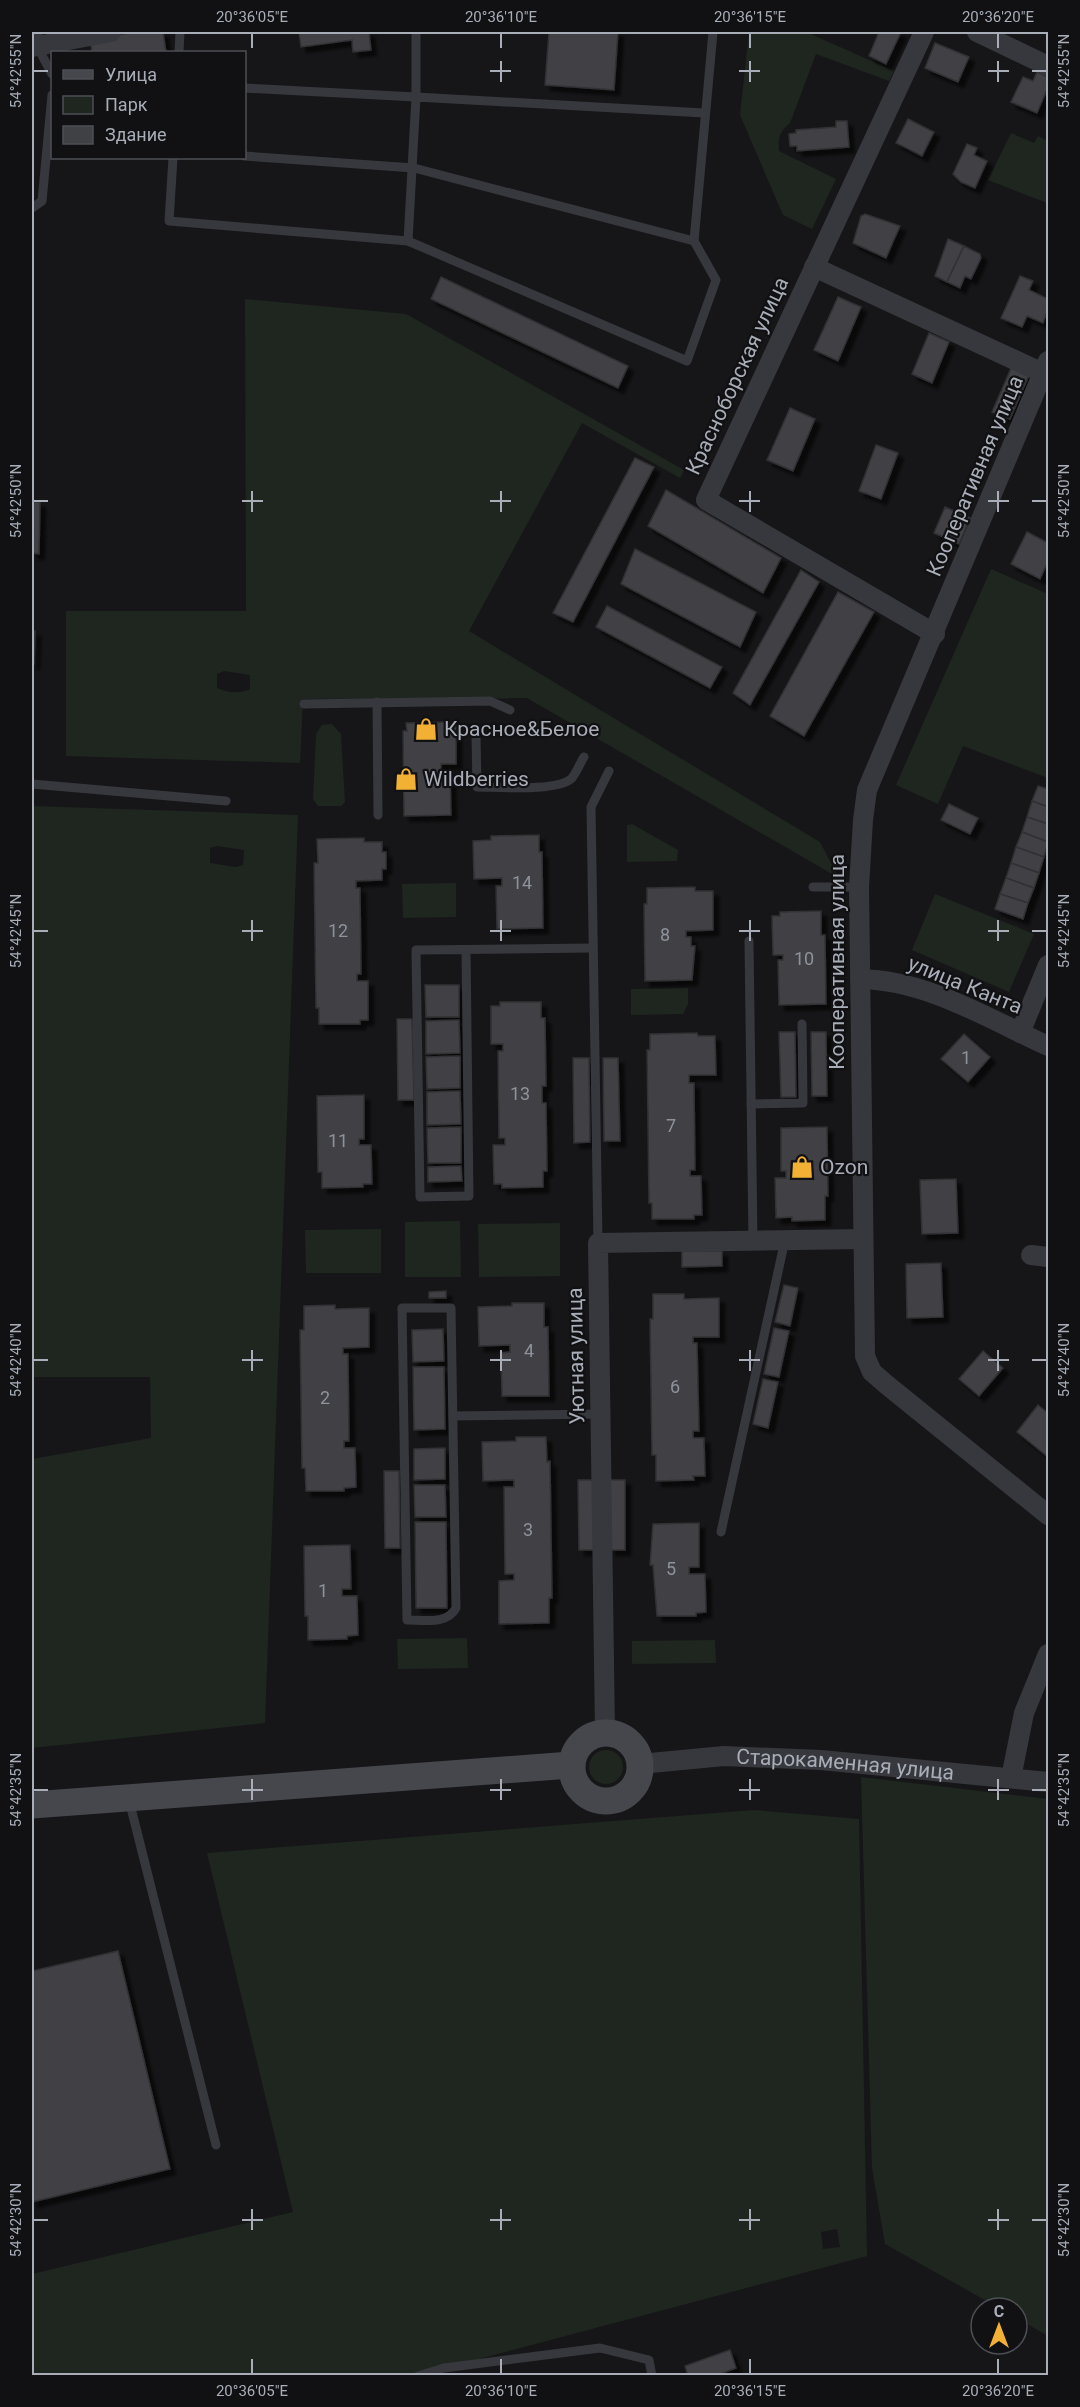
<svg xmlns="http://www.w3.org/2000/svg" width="1080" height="2407" font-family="Roboto,sans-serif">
  <defs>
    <filter id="shadow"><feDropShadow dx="5.5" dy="5.5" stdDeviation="1.5" flood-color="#0009"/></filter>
  </defs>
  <rect width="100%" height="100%" fill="#161618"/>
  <g fill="#1e261f" fill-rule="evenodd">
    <path d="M749 32H806L894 71 889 81 816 54 790 123C779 132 778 138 779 151L836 179 812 229 783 215 740 115Z"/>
    <path d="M1011 133 1034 143 1038 136 1048 141 1047 203 988 180Z"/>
    <path d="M245 299 406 314 684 470 680 478 582 423 469 631 820 842 839 878 527 698 303 699 300 763 66 756V611H246ZM224 671 250 675V689C240 694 227 693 217 688V674Z"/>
    <path d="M991 569 1048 594V778L963 746 938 804 896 785Z"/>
    <path d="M332 724 341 734 345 802 341 806H318L313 799 316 734 322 725Z"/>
    <path d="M32 806 298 815 265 1723 32 1748V1459L151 1438 150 1377H32ZM217 846 244 850 243 865 236 867 210 863V848Z"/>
    <path d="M632 824 678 850 677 861 627 862V825Z"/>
    <path d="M456 883V917L403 918 402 884Z"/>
    <path d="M935 894 1034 934 1009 992 912 950Z"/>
    <path d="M688 988V1004L683 1014 631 1015V989Z"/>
    <path d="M460 1221 461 1277H405V1222Z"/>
    <path d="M560 1223V1276L479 1277 478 1224Z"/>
    <path d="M381 1229V1273H306L305 1230Z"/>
    <path d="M467 1638 468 1668 398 1669 397 1639Z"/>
    <path d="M715 1640 716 1663 632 1664V1641Z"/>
    <circle cx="606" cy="1767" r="17"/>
    <path d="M861 1777 1048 1799V2336L1017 2318V2308H999L885 2244 872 2168Z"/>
    <path d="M754 1810 859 1819 867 2256 415 2376 32 2375V2274L293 2212 207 1853ZM837 2229 840 2247 823 2249 821 2232Z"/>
  </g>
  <g fill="#404145" stroke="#303034" stroke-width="1.5" filter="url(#shadow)">
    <path d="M139 32H163L166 52H92L90 38Z"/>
    <path d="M299 32H369L371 50 353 52 352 40 301 47Z"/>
    <path d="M549 32H618L614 90 545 85Z"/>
    <path d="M879 32H901L886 64 869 56Z"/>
    <path d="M935 43 969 57 958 82 925 68Z"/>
    <path d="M1037 72 1048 77V87L1037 113 1011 102 1023 77 1033 81Z"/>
    <path d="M908 119 934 132 922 156 896 143Z"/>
    <path d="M836 121H847L849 147 797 151V146H790L789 134 796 133V130L836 127Z"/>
    <path d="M967 144 977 148 974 155 987 161 975 188 961 182 953 174Z"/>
    <path d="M865 214 900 226 886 258 853 243 861 216Z"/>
    <path d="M948 239 964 246 947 282 935 276Z"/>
    <path d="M964 246 980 254 981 258 971 279 965 276 960 288 947 282Z"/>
    <path d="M1020 276 1033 281 1029 290 1048 299V309L1043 323 1027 316 1022 327 1001 318Z"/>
    <path d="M441 277 628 366 618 388 431 299Z"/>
    <path d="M838 297 861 307 838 361 814 350Z"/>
    <path d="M929 333 949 342 932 383 912 374Z"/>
    <path d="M1012 366 1030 373 1010 419 992 412Z"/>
    <path d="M790 408 815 419 793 471 767 460Z"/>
    <path d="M876 445 898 453 881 499 859 491Z"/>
    <path d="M635 458 654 467 573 622 553 613Z"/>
    <path d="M666 490 781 558 763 593 648 526Z"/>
    <path d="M32 502H40L39 554 32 553Z"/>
    <path d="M945 507 970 518 959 544 934 533Z"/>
    <path d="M1027 532 1048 543V561L1040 579 1011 564Z"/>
    <path d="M635 549 756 612 740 647 621 584Z"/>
    <path d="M801 570 819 582 750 705 733 693Z"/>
    <path d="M838 592 874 612 804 736 770 716Z"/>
    <path d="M607 606 722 667 710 688 596 627Z"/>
    <path d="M32 631H35L34 664H32Z"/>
    <path d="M448 722V726H456V764H441V773H450L451 815 404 816 403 731H407L406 723Z"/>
    <path d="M1038 786 1048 789V807L1032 801Z"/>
    <path d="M1032 801 1048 807V824L1027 817Z"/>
    <path d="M949 804 978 818 970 834 941 820Z"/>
    <path d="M1027 817 1048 824V842L1022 832Z"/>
    <path d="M1022 832 1048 842 1044 857 1016 847Z"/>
    <path d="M539 835V852H542L543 928 497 929 496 886H502V878L474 879 473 841 491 840V836Z"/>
    <path d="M364 838V842H382V852H386V869H382V880L356 881V888H360L361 974H357V981H368V1020H360V1024H319V1008H316L314 863H318L317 839Z"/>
    <path d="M1016 847 1044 857 1039 873 1011 863Z"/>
    <path d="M1011 863 1039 873 1034 888 1006 878Z"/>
    <path d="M1006 878 1034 888 1028 903 1000 894Z"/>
    <path d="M695 887V891H713V930L686 931V937H691V946H695L692 980 645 981 644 904H647V888Z"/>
    <path d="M1000 894 1028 903 1023 919 995 909Z"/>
    <path d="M821 911V935H825L826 1004 779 1005 778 960H783V955H773L772 916H780V912Z"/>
    <path d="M425 985H459V1017H426Z"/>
    <path d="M500 1002H541V1018H545L546 1086H542V1103H546L547 1171H543V1187L502 1188V1184H494L493 1145H505V1138H499L498 1051H503V1044H491V1006H500Z"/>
    <path d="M397 1019H412L414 1100H398Z"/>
    <path d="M459 1020 460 1053 426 1054V1021Z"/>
    <path d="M779 1032H795L796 1097H781Z"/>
    <path d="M811 1032H826L827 1096H812Z"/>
    <path d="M697 1033 698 1036H715L716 1075H689V1083H694L695 1170H690V1176H701L702 1215H694V1219H652V1203H649L647 1050H650V1034Z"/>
    <path d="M964 1034 990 1057 968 1082 941 1059Z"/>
    <path d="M460 1056V1088L427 1089 426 1057Z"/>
    <path d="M573 1058H589L590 1142 574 1143Z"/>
    <path d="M603 1058H618L620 1141H604Z"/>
    <path d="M460 1091 461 1124 427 1125V1092Z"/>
    <path d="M364 1095V1139H359V1145H371L372 1184H363V1187L322 1188V1172H318L317 1096Z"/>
    <path d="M461 1127V1163H428L427 1128Z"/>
    <path d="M827 1127 828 1196H825V1220L792 1221V1217L776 1218 775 1178H786V1171H781V1128Z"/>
    <path d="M461 1166 462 1181 428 1182V1167Z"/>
    <path d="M956 1179 958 1233 922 1234 920 1180Z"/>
    <path d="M682 1251H722V1266L682 1267Z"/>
    <path d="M941 1263 943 1317 907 1318 906 1264Z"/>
    <path d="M784 1285 798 1288 790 1326 775 1322Z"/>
    <path d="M446 1291V1298H429V1292Z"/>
    <path d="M653 1294H684V1299L719 1298V1337H693V1343H697L699 1431H693V1438H704L705 1476H693L694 1480 656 1481V1455H652L650 1319H653Z"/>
    <path d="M512 1303H544V1327H548L549 1396H502L501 1353 510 1352V1345L479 1346 478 1307 512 1306Z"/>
    <path d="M335 1305V1309L369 1308V1347L343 1348V1354H348L349 1441H344V1448H355L356 1487 344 1488V1491H306L305 1468H302L300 1330H304V1306Z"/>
    <path d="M774 1328 789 1331 779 1377 764 1374Z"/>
    <path d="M443 1329 444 1361 413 1362 412 1330Z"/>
    <path d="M983 1351 1003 1368 979 1396 959 1379Z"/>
    <path d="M413 1367H444L445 1429 414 1430Z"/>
    <path d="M763 1379 778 1382 768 1428 753 1424Z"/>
    <path d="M1038 1405 1048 1413V1457L1017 1432Z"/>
    <path d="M516 1437H546L547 1462 550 1461 552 1598H549V1623L499 1624V1581L514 1580V1574H505L504 1487H514V1480L483 1481 482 1442 516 1441Z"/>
    <path d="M445 1448V1479L414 1480V1449Z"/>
    <path d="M384 1471H399L400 1548H385Z"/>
    <path d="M578 1480H594L595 1550H579Z"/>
    <path d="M609 1480H625V1550H610Z"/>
    <path d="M414 1485H445L446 1517H415Z"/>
    <path d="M415 1522H446L447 1608H416Z"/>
    <path d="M699 1523V1567H689V1574H705L706 1612 696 1613V1616H657L653 1565H650L653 1524Z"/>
    <path d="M350 1545 351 1589H342V1596H357L358 1635 347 1636V1639L308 1640V1616H305L304 1546Z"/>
    <path d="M118 1951 170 2169 32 2202V1971Z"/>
    <path d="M730 2350 736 2368 715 2376H688L685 2366Z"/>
  </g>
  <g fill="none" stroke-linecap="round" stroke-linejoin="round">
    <g stroke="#37383d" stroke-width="9">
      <path d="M38 32 37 46 52 74"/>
      <path d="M179 52 180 32"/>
      <path d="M244 88 416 97V32"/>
      <path d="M244 156 414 168 694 241"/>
      <path d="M173 158 169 221 408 241 687 361 716 280 694 241 713 32"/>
      <path d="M32 208 42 201 52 95"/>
      <path d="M408 241 416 97 704 113"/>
      <path d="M377 702 378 815"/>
      <path d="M304 704 490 701 510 710"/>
      <path d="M476 735 477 787C497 787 559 792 572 778 577 772 580 763 584 757"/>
      <path d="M32 784 226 801"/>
      <path d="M813 887H859"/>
      <path d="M749 941 753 1241"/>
      <path d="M466 950 469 1196 420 1197 416 950 593 948"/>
      <path d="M751 1104 803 1103 802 1024"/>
      <path d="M598 1243 591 807 609 771"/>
      <path d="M402 1308H451L456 1608C447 1625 424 1620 407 1620Z"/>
      <path d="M453 1416 601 1414"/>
      <path d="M721 1532 785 1240"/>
      <path d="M129 1800 216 2145"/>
      <path d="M418 2376 444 2368 600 2348 649 2360 652 2376"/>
    </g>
    <g stroke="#37383d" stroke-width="20">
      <path d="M924 32 706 500 935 634"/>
      <path d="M977 32 1048 66"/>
      <path d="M32 47 111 32"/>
      <path d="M814 267 1043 373"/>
      <path d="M1048 361 867 790 863 820 859 887 865 1356 872 1372 887 1385 1048 1515"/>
      <path d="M860 979C927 980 989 1019 1048 1046"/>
      <path d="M1020 1033 1048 965"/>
      <path d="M1031 1255 1048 1257"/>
      <path d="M605 1733 598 1243 863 1239"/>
      <path id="s1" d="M640 1764 724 1756 821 1760 1048 1782"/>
      <path d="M1011 1778 1024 1713 1048 1654"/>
    </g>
    <g stroke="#45474d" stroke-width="27">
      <circle cx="606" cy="1767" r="34"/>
      <path d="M32 1805 571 1765"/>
    </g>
  </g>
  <path fill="none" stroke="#a8adb8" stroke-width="2" d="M252 33V48M501 33V48M750 33V48M998 33V48M501 61V82M750 61V82M998 61V82M33 71H48M490 71H511M739 71H760M988 71H1009M1032 71H1047M252 491V512M501 491V512M750 491V512M998 491V512M33 501H48M242 501H263M490 501H511M739 501H760M988 501H1009M1032 501H1047M252 920V941M501 920V941M750 920V941M998 920V941M33 931H48M242 931H263M490 931H511M739 931H760M988 931H1009M1032 931H1047M252 1350V1371M501 1350V1371M750 1350V1371M998 1350V1371M33 1360H48M242 1360H263M490 1360H511M739 1360H760M988 1360H1009M1032 1360H1047M252 1779V1800M501 1779V1800M750 1779V1800M998 1779V1800M33 1790H48M242 1790H263M490 1790H511M739 1790H760M988 1790H1009M1032 1790H1047M252 2209V2230M501 2209V2230M750 2209V2230M998 2209V2230M33 2220H48M242 2220H263M490 2220H511M739 2220H760M988 2220H1009M1032 2220H1047M252 2359V2374M501 2359V2374M750 2359V2374M998 2359V2374"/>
  <defs>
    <g id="shop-bare" transform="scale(1.8)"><path d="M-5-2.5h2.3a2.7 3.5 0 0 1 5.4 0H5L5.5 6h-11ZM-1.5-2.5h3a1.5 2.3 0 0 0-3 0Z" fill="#f2b134" stroke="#111113" stroke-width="2.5" paint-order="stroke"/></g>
  </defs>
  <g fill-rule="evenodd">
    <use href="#shop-bare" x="426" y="729"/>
    <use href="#shop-bare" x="406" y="779"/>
    <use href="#shop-bare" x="802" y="1167"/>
  </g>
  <g text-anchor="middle" stroke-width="4.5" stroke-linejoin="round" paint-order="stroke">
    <g font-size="18" fill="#8e929b">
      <text x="522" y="889">14</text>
      <text x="338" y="937">12</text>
      <text x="665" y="941">8</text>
      <text x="804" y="965">10</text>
      <text x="966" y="1064">1</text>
      <text x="520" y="1100">13</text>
      <text x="671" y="1132">7</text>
      <text x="338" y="1147">11</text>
      <text x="529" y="1357">4</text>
      <text x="675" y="1393">6</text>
      <text x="325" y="1404">2</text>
      <text x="528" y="1536">3</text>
      <text x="671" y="1575">5</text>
      <text x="323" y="1597">1</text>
    </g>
    <g font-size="21" fill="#a8adb8" stroke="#111113">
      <text transform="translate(737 376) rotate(-65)" y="7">Красноборская улица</text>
      <text transform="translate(975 476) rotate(-67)" y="7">Кооперативная улица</text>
      <text transform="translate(837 962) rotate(-90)" y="7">Кооперативная улица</text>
      <text transform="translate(965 985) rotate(22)" y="7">улица Канта</text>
      <text transform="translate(576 1356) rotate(-91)" y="7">Уютная улица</text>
      <text dy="7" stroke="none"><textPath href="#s1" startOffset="206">Старокаменная улица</textPath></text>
    </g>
    <g font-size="21" fill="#a8adb8" stroke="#111113" text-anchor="start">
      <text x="444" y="736">Красное&amp;Белое</text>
      <text x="424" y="786">Wildberries</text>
      <text x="820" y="1174">Ozon</text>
    </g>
  </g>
  <rect width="1080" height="2407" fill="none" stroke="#111113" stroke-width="66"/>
  <rect x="51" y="51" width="195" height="108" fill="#111113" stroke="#4d4f55" stroke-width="1.5"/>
  <rect x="63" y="70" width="30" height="9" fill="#45474d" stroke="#4d4f55" stroke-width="1.5"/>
  <text x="105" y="81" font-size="18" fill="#a8adb8">Улица</text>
  <rect x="63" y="96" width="30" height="18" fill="#1e261f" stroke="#4d4f55" stroke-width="1.5"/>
  <text x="105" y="111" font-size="18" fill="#a8adb8">Парк</text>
  <rect x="63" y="126" width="30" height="18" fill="#404145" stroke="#4d4f55" stroke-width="1.5"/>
  <text x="105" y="141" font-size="18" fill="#a8adb8">Здание</text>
  <g transform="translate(999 2326)"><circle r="28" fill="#111113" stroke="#4d4f55" stroke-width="1.5"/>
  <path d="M0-4.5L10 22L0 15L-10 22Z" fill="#f2b134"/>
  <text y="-9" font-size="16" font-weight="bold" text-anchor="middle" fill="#a8adb8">С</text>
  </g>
  <rect x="33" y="33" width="1014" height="2341" fill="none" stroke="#a8adb8" stroke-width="2"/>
  <g font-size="15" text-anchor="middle" fill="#a8adb8">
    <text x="252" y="22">20°36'05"E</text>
    <text x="501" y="22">20°36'10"E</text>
    <text x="750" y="22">20°36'15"E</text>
    <text x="998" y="22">20°36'20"E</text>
    <text transform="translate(16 71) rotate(-90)" y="5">54°42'55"N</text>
    <text transform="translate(1064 71) rotate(-90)" y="5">54°42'55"N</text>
    <text transform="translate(16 501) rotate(-90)" y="5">54°42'50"N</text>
    <text transform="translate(1064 501) rotate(-90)" y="5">54°42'50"N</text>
    <text transform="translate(16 931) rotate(-90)" y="5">54°42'45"N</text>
    <text transform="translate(1064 931) rotate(-90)" y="5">54°42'45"N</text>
    <text transform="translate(16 1360) rotate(-90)" y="5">54°42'40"N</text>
    <text transform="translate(1064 1360) rotate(-90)" y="5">54°42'40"N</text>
    <text transform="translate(16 1790) rotate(-90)" y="5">54°42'35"N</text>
    <text transform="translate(1064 1790) rotate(-90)" y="5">54°42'35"N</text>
    <text transform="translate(16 2220) rotate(-90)" y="5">54°42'30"N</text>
    <text transform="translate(1064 2220) rotate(-90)" y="5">54°42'30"N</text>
    <text x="252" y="2396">20°36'05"E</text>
    <text x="501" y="2396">20°36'10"E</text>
    <text x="750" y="2396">20°36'15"E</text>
    <text x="998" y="2396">20°36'20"E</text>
  </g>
</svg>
